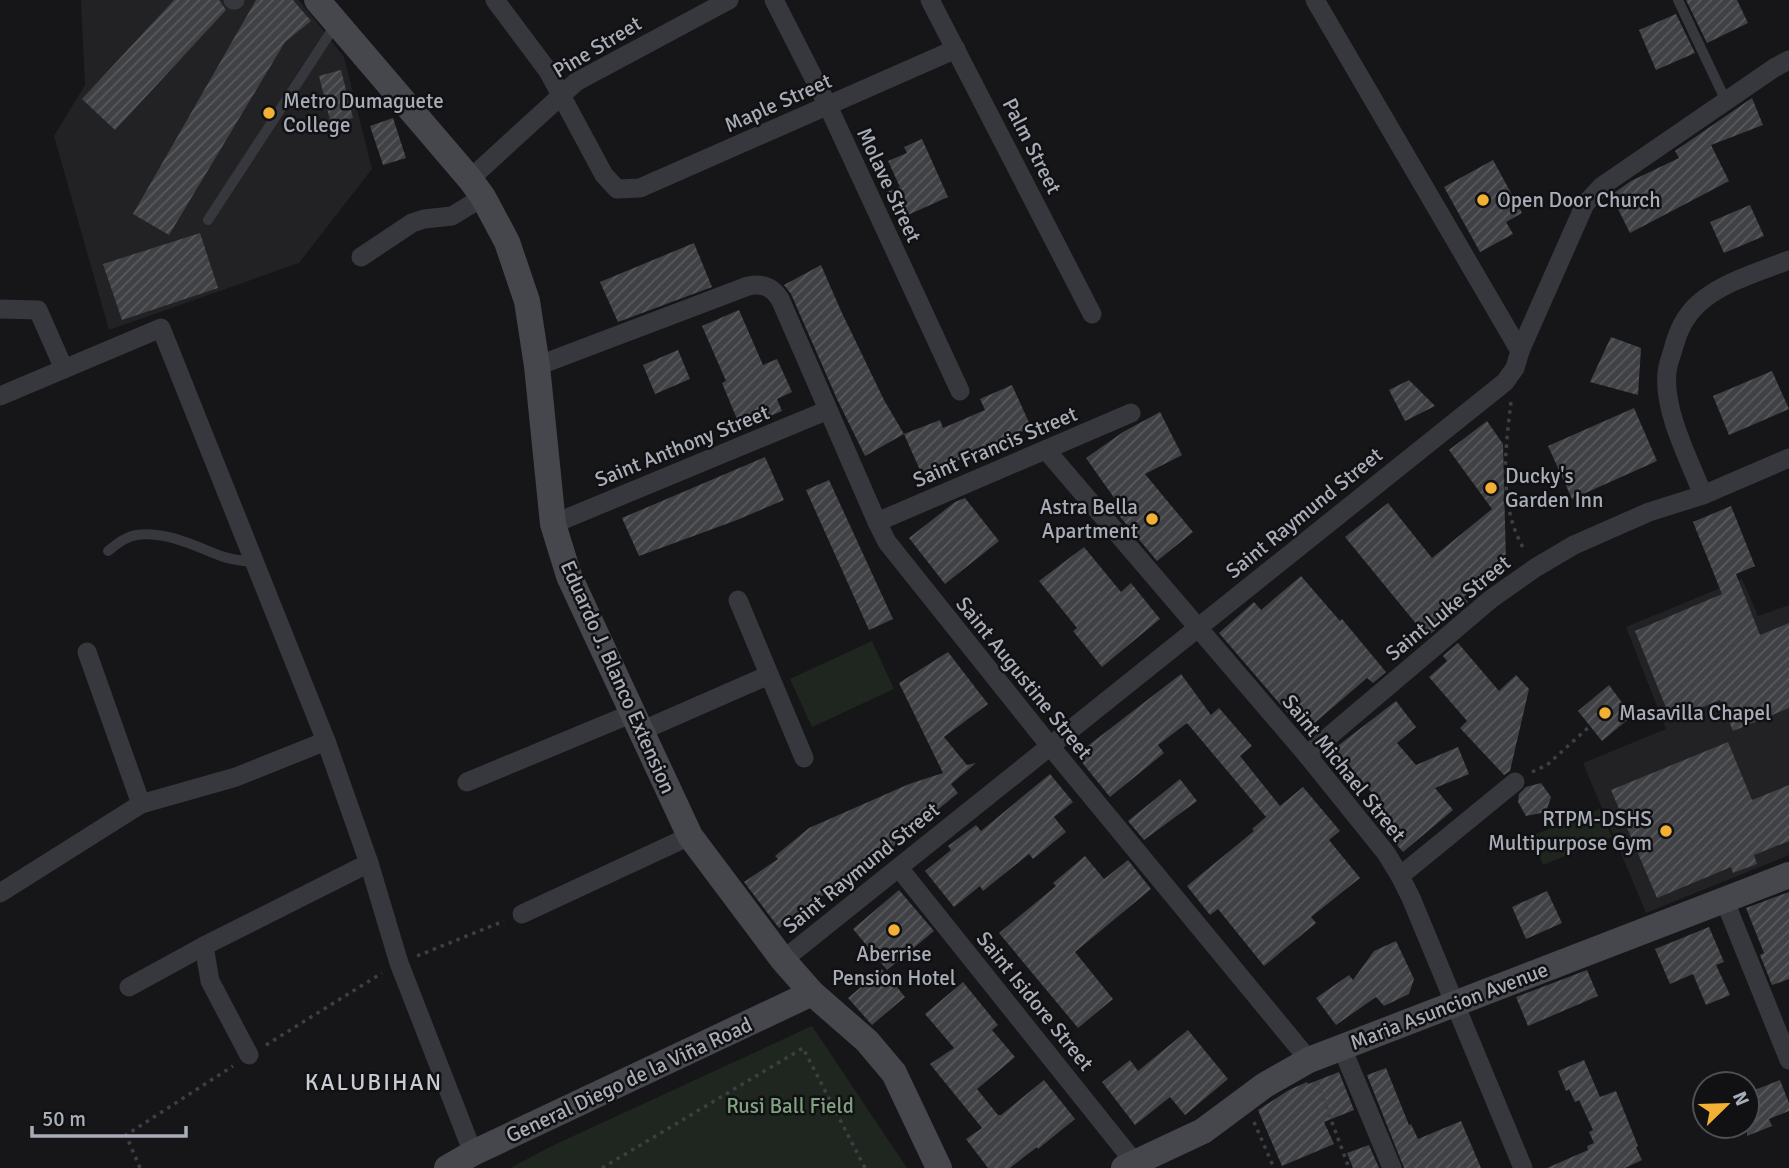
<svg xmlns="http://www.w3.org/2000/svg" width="1789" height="1168" font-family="Signika,sans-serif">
  <defs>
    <pattern id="building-hatch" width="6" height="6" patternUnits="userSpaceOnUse" patternTransform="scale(1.75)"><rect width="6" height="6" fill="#404145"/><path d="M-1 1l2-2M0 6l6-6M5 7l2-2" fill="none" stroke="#595a5e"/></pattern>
  </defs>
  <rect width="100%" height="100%" fill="#161618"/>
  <g fill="#222225">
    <path d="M81 0H299L344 57 372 169 299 263 109 330 54 136 85 85Z"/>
    <path d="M1742 579 1758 616 1789 605V855L1646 913 1583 763 1666 729 1626 627Z"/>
  </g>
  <g fill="#1e261f">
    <path d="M872 641 894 689 812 727 790 679Z"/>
    <path d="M1600 809 1612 837 1543 865 1531 836Z"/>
    <path d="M812 1026 907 1168H510L556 1144Z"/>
  </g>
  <g fill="url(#building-hatch)">
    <path d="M174 0H219L226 10 115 130 82 99Z"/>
    <path d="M256 0H293L311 21 285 42 169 235 133 214Z"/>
    <path d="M1686 0H1737L1748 23 1707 43Z"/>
    <path d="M1676 14 1695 53 1656 70 1639 30Z"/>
    <path d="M341 70 353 118 331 124 319 76Z"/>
    <path d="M1752 98 1763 125 1711 145 1729 181 1630 233 1611 195 1631 181 1679 158 1675 151Z"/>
    <path d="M393 118 406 158 383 165 370 126Z"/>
    <path d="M922 139 948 197 899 219 887 192 900 187 888 161 907 153 904 147Z"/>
    <path d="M1493 160 1522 213 1506 222 1513 234 1480 252 1444 187Z"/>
    <path d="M1750 205 1764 236 1724 253 1710 222Z"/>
    <path d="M200 233 218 288 122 320 103 264Z"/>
    <path d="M694 243 712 287 618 322 600 282Z"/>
    <path d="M821 265 841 311 884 400 904 434 865 456 837 399 791 294 784 285Z"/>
    <path d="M739 310 763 365 777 359 792 392 777 399 782 411 754 423 750 414 737 419 722 383 726 381 702 326Z"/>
    <path d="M1611 337 1641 348 1638 395 1590 382Z"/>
    <path d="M678 350 690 379 655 394 643 365Z"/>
    <path d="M1772 371 1789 409 1729 435 1713 396Z"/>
    <path d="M1409 380 1435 406 1405 421 1389 390Z"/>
    <path d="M1012 385 1031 427 923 477 904 434 940 420 943 428 985 410 980 399Z"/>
    <path d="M1634 408 1657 461 1572 499 1548 446Z"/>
    <path d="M1160 412 1182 455 1145 474 1193 532 1157 561 1111 506 1117 502 1086 458 1123 432Z"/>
    <path d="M1487 421 1503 444 1506 563 1464 597 1468 602 1427 637 1345 537 1388 503 1432 558 1492 509 1449 450Z"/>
    <path d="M765 457 784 500 737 520 639 556 622 518Z"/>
    <path d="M829 480 893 619 869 630 806 490Z"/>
    <path d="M965 498 999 541 945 584 909 538 955 502Z"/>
    <path d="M1731 506 1755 566 1736 574 1760 635 1789 623V708L1733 731 1720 700 1671 720 1635 631 1722 594 1693 522Z"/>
    <path d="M1084 547 1121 592 1131 583 1160 619 1102 667 1073 631 1077 628 1039 581Z"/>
    <path d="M1301 576 1340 621 1342 619 1386 672 1373 683 1367 678 1304 732 1219 633 1254 602 1261 610Z"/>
    <path d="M1458 643 1499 691 1516 675 1529 689 1510 771 1504 775 1460 728 1467 721 1429 677 1447 661 1443 656Z"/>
    <path d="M948 652 988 704 944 737 967 765 976 763 951 784 958 793 848 884 844 878 799 915 779 928 744 882 778 859 775 856 809 828 909 784 943 773 899 683Z"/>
    <path d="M1181 674 1211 715 1219 708 1252 746 1240 756 1280 806 1303 787 1340 831 1329 840 1360 878 1311 917 1316 923 1264 966 1218 909 1210 915 1187 886 1254 831 1252 829 1266 817 1187 723 1158 745 1164 753 1110 797 1076 755Z"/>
    <path d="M1609 685 1632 716 1602 741 1578 711Z"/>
    <path d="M1396 701 1416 727 1397 743 1416 765 1458 747 1469 774 1435 788 1453 810 1403 852 1365 807 1376 798 1335 748Z"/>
    <path d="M1728 742 1752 800 1789 785V841L1754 855 1757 864 1733 873 1731 867 1657 898 1611 790Z"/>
    <path d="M1050 774 1073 802 1054 817 1066 832 1033 859 1029 854 983 891 980 886 954 907 925 871 951 850 948 846 976 825 981 831Z"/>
    <path d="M1180 779 1197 801 1144 840 1128 821Z"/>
    <path d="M1541 783 1551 797 1546 812 1526 816 1518 802 1519 794 1526 787Z"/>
    <path d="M1085 856 1104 879 1128 860 1151 889 1075 952 1113 999 1078 1028 999 933 1056 886 1053 883Z"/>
    <path d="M899 890 934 931 887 970 853 929Z"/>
    <path d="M1547 891 1562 923 1526 939 1512 907Z"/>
    <path d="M1789 892V979L1772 985 1760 955 1764 953 1746 908Z"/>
    <path d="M1709 927 1724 962 1716 965 1730 995 1706 1005 1693 974 1670 984 1655 949Z"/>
    <path d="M1396 941 1414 979 1409 994 1384 1006 1376 997 1336 1025 1316 998 1349 975 1353 980 1374 951Z"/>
    <path d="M882 969 905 997 872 1025 848 998Z"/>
    <path d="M1587 970 1598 996 1528 1026 1516 997Z"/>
    <path d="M963 982 998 1025 992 1030 1015 1057 977 1089 998 1115H1001L1044 1080 1075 1119 1038 1149 1037 1147 1010 1168H988L966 1139 982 1128 930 1064 954 1048 925 1014Z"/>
    <path d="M1188 1030 1228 1079 1185 1115 1170 1097 1135 1125 1102 1082 1130 1060 1138 1071Z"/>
    <path d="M1584 1060 1600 1097 1616 1091 1638 1146 1636 1147 1642 1160 1625 1168H1547L1588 1150 1587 1146 1594 1143 1589 1132 1593 1130 1579 1100 1575 1102 1569 1089 1566 1091 1558 1071Z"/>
    <path d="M1386 1068 1409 1125 1411 1124 1418 1139 1461 1121 1481 1168H1404L1367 1075Z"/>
    <path d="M1339 1072 1354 1110 1324 1122 1334 1144 1282 1166 1258 1110 1289 1090 1307 1082 1308 1084Z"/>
    <path d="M1780 1080 1789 1103V1111L1769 1119 1772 1126 1747 1136V1093Z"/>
    <path d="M1369 1145 1379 1168H1353L1347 1153Z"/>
  </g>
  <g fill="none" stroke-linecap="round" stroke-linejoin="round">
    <g stroke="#3d3f44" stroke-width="3.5" stroke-dasharray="3.5 5" stroke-linecap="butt">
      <path d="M1511 402C1505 452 1498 506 1525 551"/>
      <path d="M1532 772 1547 765 1590 726"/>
      <path d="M417 956 504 921"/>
      <path d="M266 1045 382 973"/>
      <path d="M1317 1082 1349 1168"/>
      <path d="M1254 1122 1274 1168"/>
      <path d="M140 1168 126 1135 233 1066"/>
      <path d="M602 1168 803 1048 865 1168"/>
    </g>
    <g stroke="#37383d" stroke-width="10">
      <path d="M1678 0 1726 101"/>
      <path d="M208 220 336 24"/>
      <path d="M108 551C117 544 125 537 136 535 166 531 195 546 221 556 232 560 243 561 254 562"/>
    </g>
    <g stroke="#37383d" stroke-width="19">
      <path d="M233 0H235"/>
      <path d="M495 0 548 71 604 175 617 189 640 188 956 49"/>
      <path d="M774 0 828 106 960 391"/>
      <path d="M930 0 1092 314"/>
      <path d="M1315 0 1520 351"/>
      <path d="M470 179 576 82 729 0"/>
      <path d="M361 257 412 223 424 219 452 216 483 197"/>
      <path d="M0 309 38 310 64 369"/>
      <path d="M537 366 748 286C763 283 772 287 780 299L877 522 887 542 1050 746 1309 1060"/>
      <path d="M0 396 161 328 326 741 369 863 399 963 473 1153"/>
      <path d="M1046 450 1307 755 1386 853 1400 876 1411 898 1523 1168"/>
      <path d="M1703 495C1689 459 1663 411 1667 372 1668 363 1672 354 1674 346 1678 331 1686 315 1698 304 1722 282 1759 272 1789 260"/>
      <path d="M877 522 1131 413"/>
      <path d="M553 524 828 410"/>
      <path d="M738 600 804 758"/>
      <path d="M87 652 141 804"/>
      <path d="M641 731 769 675"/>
      <path d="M1307 755 1491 599 1535 568 1574 545 1649 512 1703 495 1789 458"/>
      <path d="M467 782 633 713"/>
      <path d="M899 868 1135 1163"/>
      <path d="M1400 876 1515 782"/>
      <path d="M0 893 141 804 236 777 326 741"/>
      <path d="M1724 899 1789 1060"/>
      <path d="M522 914 690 836"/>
      <path d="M204 946 210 981 249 1055"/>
      <path d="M783 960 1505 382 1515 368 1520 351 1585 204 1602 186 1774 68 1789 60"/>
      <path d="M129 987 204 946 369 863"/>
      <path d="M1342 1048 1392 1168"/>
    </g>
    <g stroke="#45474d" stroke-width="26">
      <path d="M317 0 470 179 483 197 507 242 527 301 537 366 553 524 569 576 690 836 783 960 812 993 867 1041 894 1073 939 1168"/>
      <path d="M447 1168 473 1153 812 993"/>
      <path d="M1124 1168 1203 1131 1265 1085 1309 1060 1789 875"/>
    </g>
  </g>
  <g fill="#f2b134" stroke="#111113" stroke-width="2.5">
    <circle cx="269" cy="113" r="7"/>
    <circle cx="1483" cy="200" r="7"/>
    <circle cx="1491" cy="488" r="7"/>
    <circle cx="1152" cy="519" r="7"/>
    <circle cx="1605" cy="713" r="7"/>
    <circle cx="1666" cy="831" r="7"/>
    <circle cx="894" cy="930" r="7"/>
  </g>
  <g text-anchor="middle" stroke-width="5" stroke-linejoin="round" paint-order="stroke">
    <g font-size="21" fill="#a8adb8" stroke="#111113">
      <text transform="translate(597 47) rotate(-31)" y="7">Pine Street</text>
      <text transform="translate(778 103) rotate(-24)" y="7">Maple Street</text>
      <text transform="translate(1032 146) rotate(63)" y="7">Palm Street</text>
      <text transform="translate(889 185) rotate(65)" y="7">Molave Street</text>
      <text transform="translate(682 446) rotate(-22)" y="7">Saint Anthony Street</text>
      <text transform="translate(995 447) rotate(-23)" y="7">Saint Francis Street</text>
      <text transform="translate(1304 513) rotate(-39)" y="7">Saint Raymund Street</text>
      <text transform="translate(1448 608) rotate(-39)" y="7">Saint Luke Street</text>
      <text transform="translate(618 677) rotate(66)" y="7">Eduardo J. Blanco Extension</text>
      <text transform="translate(1024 678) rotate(51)" y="7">Saint Augustine Street</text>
      <text transform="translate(1344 768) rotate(51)" y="7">Saint Michael Street</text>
      <text transform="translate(861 868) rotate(-39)" y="7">Saint Raymund Street</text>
      <text transform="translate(1035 1001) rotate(51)" y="7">Saint Isidore Street</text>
      <text transform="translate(1449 1006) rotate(-21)" y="7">Maria Asuncion Avenue</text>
      <text transform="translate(629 1080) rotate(-25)" y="7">General Diego de la Viña Road</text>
    </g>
    <g font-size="21" fill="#a8adb8" stroke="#111113" text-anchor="start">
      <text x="283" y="108">Metro Dumaguete<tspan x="283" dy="24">College</tspan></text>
      <text x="1497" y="207">Open Door Church</text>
      <text x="1505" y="483">Ducky's<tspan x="1505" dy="24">Garden Inn</tspan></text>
      <text x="1138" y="514" text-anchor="end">Astra Bella<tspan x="1138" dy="24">Apartment</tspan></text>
      <text x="1619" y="720">Masavilla Chapel</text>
      <text x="1652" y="826" text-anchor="end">RTPM-DSHS<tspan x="1652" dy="24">Multipurpose Gym</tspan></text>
      <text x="894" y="961" text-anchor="middle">Aberrise<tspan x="894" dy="24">Pension Hotel</tspan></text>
    </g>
    <g font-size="21" fill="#7fa381" stroke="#111113">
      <text x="790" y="1113">Rusi Ball Field</text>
    </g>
    <g font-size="23" letter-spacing="2" fill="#c9ccd4" stroke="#111113">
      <text x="374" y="1090">KALUBIHAN</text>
    </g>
  </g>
  <g transform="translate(1726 1105) rotate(67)"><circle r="33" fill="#111113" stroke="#4d4f55" stroke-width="2"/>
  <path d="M0-5L12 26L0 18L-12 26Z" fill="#f2b134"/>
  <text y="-10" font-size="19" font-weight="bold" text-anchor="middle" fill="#a8adb8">N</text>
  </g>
  <path d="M32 1126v10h154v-10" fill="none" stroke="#a8adb8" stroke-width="3.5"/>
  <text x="42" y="1126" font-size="21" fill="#a8adb8" stroke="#111113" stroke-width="5" paint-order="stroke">50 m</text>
</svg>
